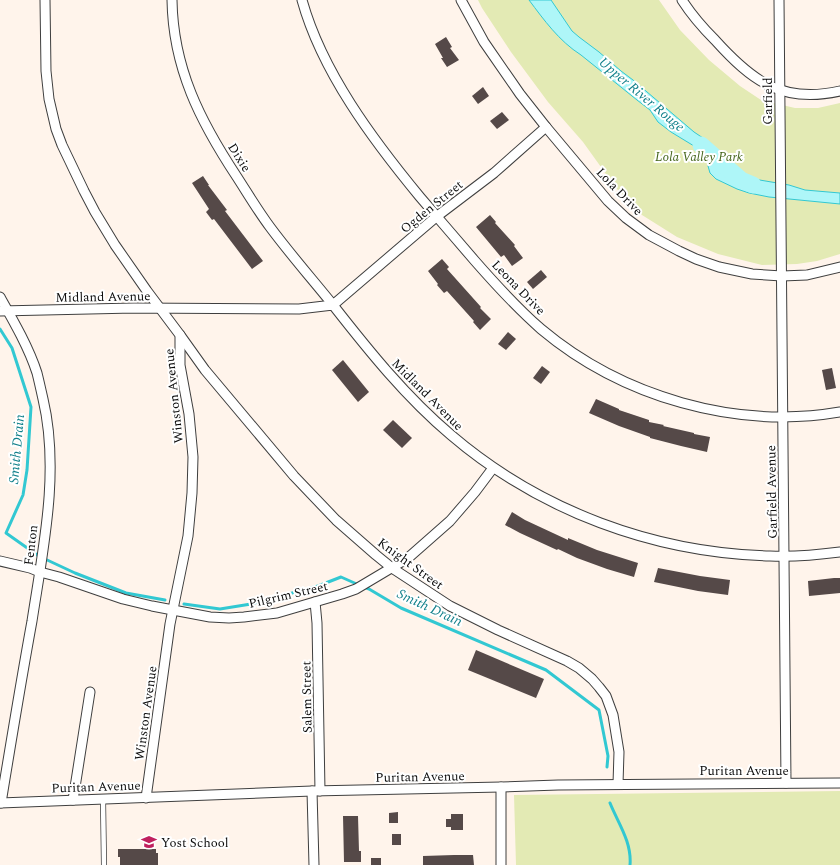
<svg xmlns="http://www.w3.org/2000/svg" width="840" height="865" font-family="Spectral,serif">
  <rect width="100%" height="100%" fill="#fff4eb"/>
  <g fill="#e3eab4">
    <path d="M478 0H659L680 30 709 60 740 86 761 100 795 108H818L840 103V254L817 261 797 264 762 265 718 254 677 237 642 215 616 188 583 142 548 102 511 52 482 8Z"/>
    <path d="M840 791V865H516L514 795Z"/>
  </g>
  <path fill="#aef6f8" stroke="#32c8d2" d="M529 0H551L572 31 579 37 599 52 621 71 633 80 694 132 712 144 717 149 719 164 724 170 742 177 789 185 805 190 840 193V204L769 197 749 193 737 189 716 179 710 173 708 166V160L694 146 671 132 658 122 650 110 637 100 581 55C559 41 544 20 529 0Z"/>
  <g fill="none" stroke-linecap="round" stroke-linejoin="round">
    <g stroke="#32c8d2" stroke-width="3">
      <path d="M0 329 12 348 31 407 27 470 23 495 6 533 40 557"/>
      <path d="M45 559 75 573 126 593 165 600"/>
      <path d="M364 587 369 589 401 608 546 670 599 710 608 756 607 767"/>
      <path d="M184 604 220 609 251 604 318 586 341 577 359 585"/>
      <path d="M610 803C618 823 632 842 630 865"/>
    </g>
    <path stroke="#aef6f8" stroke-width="17" d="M701 145 741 180 753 185"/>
  </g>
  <g fill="#554948">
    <path d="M446 37 452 47 450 48 459 60 447 67 441 58H443L435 44Z"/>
    <path d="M483 87 489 96 478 104 472 96Z"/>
    <path d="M502 112 509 120 497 129 490 121Z"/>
    <path d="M203 176 209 185H208L227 210 225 211 263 261 252 269 214 219 212 220 206 212 209 209 192 183Z"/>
    <path d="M490 215 496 222 495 223 515 245 514 246 523 258 512 266 504 255 501 257 476 227Z"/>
    <path d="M442 259 449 267 447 269 481 307 480 308 491 319 480 330 473 322 474 321 447 291 444 293 437 285 438 284 428 271Z"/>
    <path d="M541 270 547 277 533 289 527 282Z"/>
    <path d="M508 332 516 339 506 350 498 344Z"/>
    <path d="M343 360 369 392 358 402 332 370Z"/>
    <path d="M542 366 550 372 541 384 533 378Z"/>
    <path d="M832 368 836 388 826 390 822 370Z"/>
    <path d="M596 399 619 409V410L649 420V422L664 425 663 426 694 433V434L710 437 707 452 681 446 650 438V437L619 426 589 413Z"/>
    <path d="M393 420 412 438 402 448 383 430Z"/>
    <path d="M512 512 525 520 568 540V538L597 550 638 563 634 577 607 569 577 558 558 549 557 550 520 533 505 525Z"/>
    <path d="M658 568 700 576 730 580 728 595 698 591 654 582Z"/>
    <path d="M834 578H840V593L809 596 808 581Z"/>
    <path d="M476 650 544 679 536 698 468 670Z"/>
    <path d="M398 812V823H389V813Z"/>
    <path d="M451 814H463V830H451V827H446V819H451Z"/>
    <path d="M343 816H358L359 851H361V862H344Z"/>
    <rect x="392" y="834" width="9" height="11"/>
    <path d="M118 849H156V853H158V865H120V857H118Z"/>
    <path d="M454 855H473L474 865H423V856Z"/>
    <rect x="371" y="858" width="10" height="7"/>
  </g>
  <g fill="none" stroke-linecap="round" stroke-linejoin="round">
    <g stroke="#3f3f3f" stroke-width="6">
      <path id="lane" d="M103 799 104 865"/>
    </g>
    <g stroke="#3f3f3f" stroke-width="11">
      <g id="street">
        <path d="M45 0 46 71 49 99 56 129 62 145 84 191 95 212 115 245 147 291 180 335V365L189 414 193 457 192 493 188 536 170 624 146 798"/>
        <path d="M172 0C173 68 200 121 237 177 248 194 258 211 270 227 290 254 312 279 333 305L436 217 494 173 546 127"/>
        <path d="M302 0C322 72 373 140 420 197 438 218 457 240 475 261 496 285 517 308 541 329 622 397 736 430 840 412"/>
        <path d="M461 0 484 42 520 94 546 127 608 201 626 218 649 235 679 251 696 259 719 267 752 274 782 276 807 275 840 267"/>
        <path d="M682 0C691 14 703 28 715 40 752 81 782 104 840 91"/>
        <path d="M779 0 786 783"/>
        <path d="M0 297C13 320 29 348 37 373 39 381 41 390 43 399 60 471 43 549 32 621 21 681 11 742 1 803"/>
        <path d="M0 311 134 308 299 309 333 305C369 351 406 397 451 435 540 511 654 553 770 556 794 557 817 555 840 552"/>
        <path d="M180 335 205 370 294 476 336 520 376 555 392 568 450 606 498 630 567 661 579 668 592 679 599 687 606 696 613 715 619 752 618 784"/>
        <path d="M0 561 30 568 40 572 59 577 123 599 152 606 173 610 210 617 229 618 244 617 277 613 342 594 356 589 408 558 450 521 475 492 493 468"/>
        <path d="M315 602 317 623 320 791"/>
        <path d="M312 791 314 865"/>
        <path d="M73 800 90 692"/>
        <path d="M0 803 312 791 501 787 558 785 840 783"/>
        <path d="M501 865V787"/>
      </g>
    </g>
    <use href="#lane" stroke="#fff" stroke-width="4.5"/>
    <use href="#street" stroke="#fff" stroke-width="9"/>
  </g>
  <defs>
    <g id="school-bare" transform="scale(1.2)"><path d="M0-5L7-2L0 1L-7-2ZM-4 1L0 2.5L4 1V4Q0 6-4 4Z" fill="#c0205e" stroke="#fff" stroke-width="2.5" paint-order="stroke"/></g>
  </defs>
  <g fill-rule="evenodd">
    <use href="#school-bare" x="149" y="842"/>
  </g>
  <g text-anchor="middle" stroke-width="4" stroke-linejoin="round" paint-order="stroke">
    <g font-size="13" fill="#0c0c0c" stroke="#fff">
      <text transform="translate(767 101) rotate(-90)" y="5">Garfield</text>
      <text transform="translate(240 157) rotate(58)" y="5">Dixie</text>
      <text transform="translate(620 191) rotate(46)" y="5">Lola Drive</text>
      <text transform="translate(431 206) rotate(-39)" y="5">Ogden Street</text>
      <text transform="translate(519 287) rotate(46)" y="5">Leona Drive</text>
      <text transform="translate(103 296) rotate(-1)" y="5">Midland Avenue</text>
      <text transform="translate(428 394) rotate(45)" y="5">Midland Avenue</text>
      <text transform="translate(173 396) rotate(-96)" y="5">Winston Avenue</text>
      <text transform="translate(771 492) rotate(-91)" y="5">Garfield Avenue</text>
      <text transform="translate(30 545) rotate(-83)" y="5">Fenton</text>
      <text transform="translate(411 563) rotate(36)" y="5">Knight Street</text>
      <text transform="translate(288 594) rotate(-13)" y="5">Pilgrim Street</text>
      <text transform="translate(306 697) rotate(-91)" y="5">Salem Street</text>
      <text transform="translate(145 713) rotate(-82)" y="5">Winston Avenue</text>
      <text x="744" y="775">Puritan Avenue</text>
      <text transform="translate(420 776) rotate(-1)" y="5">Puritan Avenue</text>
      <text transform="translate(96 786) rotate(-2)" y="5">Puritan Avenue</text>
    </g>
    <g font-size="13" font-style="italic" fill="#44651b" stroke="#fff">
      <text x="699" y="161">Lola Valley Park</text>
    </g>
    <g font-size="13" fill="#0c0c0c" stroke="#fff" text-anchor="start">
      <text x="161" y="847">Yost School</text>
    </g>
    <g font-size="14" font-style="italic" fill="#12808b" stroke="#fff">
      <text transform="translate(642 94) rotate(40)" y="5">Upper River Rouge</text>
      <text transform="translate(16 449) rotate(-85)" y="5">Smith Drain</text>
      <text transform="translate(430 607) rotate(25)" y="5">Smith Drain</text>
    </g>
  </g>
</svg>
